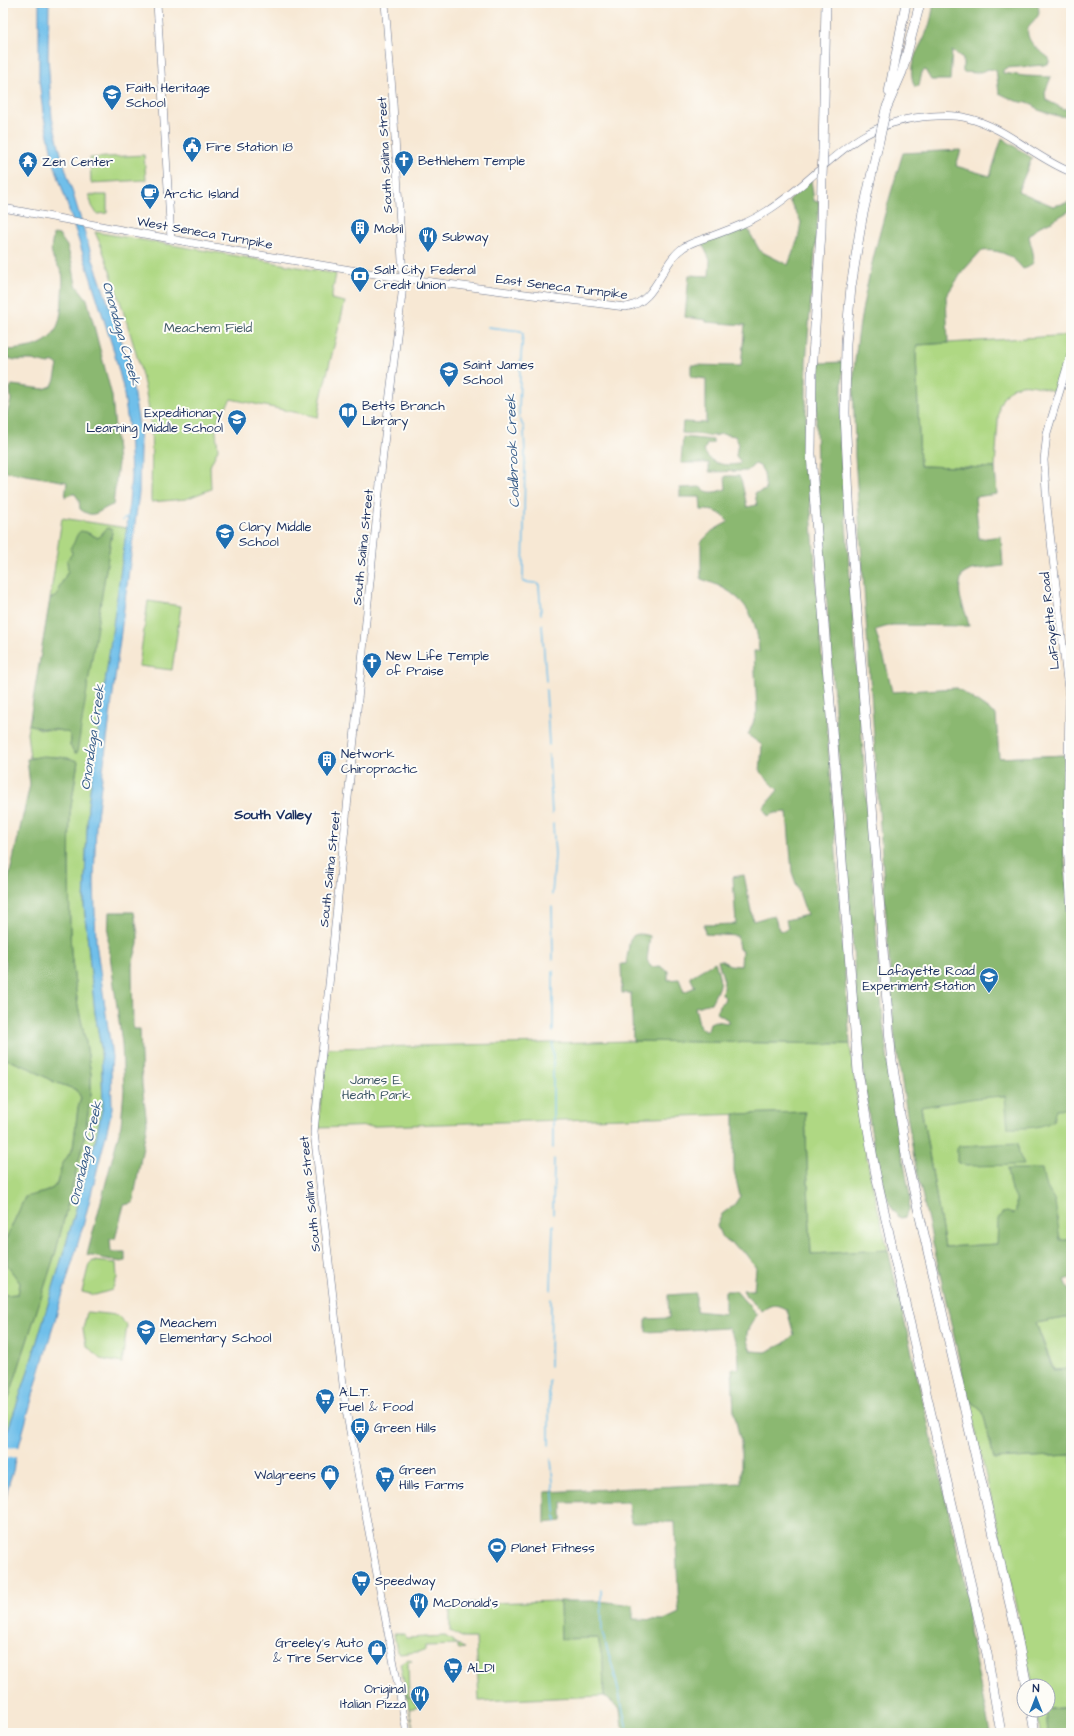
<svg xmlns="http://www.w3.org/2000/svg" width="1074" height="1736" font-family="'Architects Daughter',sans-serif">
  <rect width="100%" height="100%" fill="#fdfcf7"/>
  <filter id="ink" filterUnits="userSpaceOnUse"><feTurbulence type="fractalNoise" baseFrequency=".025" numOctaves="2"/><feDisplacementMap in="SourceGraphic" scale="8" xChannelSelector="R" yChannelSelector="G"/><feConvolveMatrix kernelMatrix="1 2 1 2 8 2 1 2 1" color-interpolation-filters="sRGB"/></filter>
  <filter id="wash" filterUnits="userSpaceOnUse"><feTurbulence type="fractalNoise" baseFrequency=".012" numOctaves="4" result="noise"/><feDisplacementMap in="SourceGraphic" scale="16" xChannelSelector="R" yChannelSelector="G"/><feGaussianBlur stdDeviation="0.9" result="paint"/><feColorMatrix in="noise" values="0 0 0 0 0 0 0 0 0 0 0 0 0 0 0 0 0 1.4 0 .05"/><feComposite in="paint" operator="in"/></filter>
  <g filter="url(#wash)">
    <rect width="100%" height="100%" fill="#f7e8d4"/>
    <g fill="#afd883" stroke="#658470">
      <path d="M144 155 146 180 91 183 90 158Z"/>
      <path d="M89 195H107V213L97 214 92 206Z"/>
      <path d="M95 232 255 259 336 274 331 299 345 302 321 398 318 417 231 399 215 424 218 449 210 466 211 489 186 499 151 502C151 474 153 446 150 419 146 381 133 343 122 307 113 281 106 256 95 232Z"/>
      <path d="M1071 335V341L1056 392C1032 384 1011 376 999 406L995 468 920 466 916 351 918 345Z"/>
      <path d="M62 518 127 528 88 805 84 905 95 1012 101 1048 103 1105 95 1142 64 1251 26 1378 3 1444V1416L56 1251 83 1144 91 1095V1074L86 1043 78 1006 71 953 70 931 69 868 70 813 78 762C62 755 46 756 30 758L27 733 29 724 40 729 64 731 69 733 71 739 70 746 94 641 112 532 107 528 98 538 86 532 76 537 72 554 67 560 68 571 59 588 58 594 57 596 50 599Z"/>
      <path d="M148 601 181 606 172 670 139 666Z"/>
      <path d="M1066 755 1064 851 1071 940V1240L945 1247 911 1047 998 758Z"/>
      <path d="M633 1041 850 1044 860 1121 872 1184 888 1250 811 1254 805 1112 318 1128 326 1051 330 1048Z"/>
      <path d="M3 1058 29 1068 52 1081 77 1090 81 1098 78 1108 73 1148 62 1165 57 1183 53 1188 45 1192 25 1197 6 1239 7 1265 20 1283 18 1294 3 1295V1141L7 1132 3 1130Z"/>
      <path d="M93 1261 116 1263 117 1278 112 1290 95 1295 82 1292 89 1264Z"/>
      <path d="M87 1312 117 1315 127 1325 122 1363 100 1359 86 1345 83 1329Z"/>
      <path d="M1071 1317V1369L1054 1370 1036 1323Z"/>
      <path d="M968 1399 983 1412 994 1459 1071 1455V1707L1048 1709V1686H1033L1017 1611Z"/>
      <path d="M560 1601 561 1639 598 1638 603 1662 604 1696 479 1701 476 1638H464L450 1631V1604Z"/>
      <path d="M394 1634H404L407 1638 445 1636 464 1648 458 1649V1645L425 1646V1651L400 1654 397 1652Z"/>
      <path d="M409 1659 412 1661 408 1662 409 1698H413L414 1703H417L418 1707 409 1709 414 1733 400 1663Z"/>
      <path d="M1037 1710H1046L1048 1733H1040Z"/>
    </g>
    <g fill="#8bb871" stroke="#537468">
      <path d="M934 3H1038C1038 7 1040 12 1038 16 1035 20 1030 23 1028 28 1025 42 1040 51 1049 58V63L1044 65 1006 68 1003 70V73L1025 76 1051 77 1045 92 1046 100 1064 109H1071V117L1058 116 1038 110 1033 104 1016 101 999 93 996 70 989 69 977 73 963 72V58L952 51 950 80H931L925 70 922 72 919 86 915 87C905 65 919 51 927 31 931 22 932 13 934 3Z"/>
      <path d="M1002 138 1032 158 1018 191 1053 206 1071 202V210L1052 221 1040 226 1029 235C1030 248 1042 265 1023 269 1012 255 1000 249 981 251L963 271 946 296 948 343 918 345 916 351 920 466 995 468 997 494 975 497 979 539 1001 536 1003 566 971 570 962 575C955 598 965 605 969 626L892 625 875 630 886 665 892 692 957 688 996 715 999 758 1066 755 1064 851 1071 938V1108L1056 1109 1053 1121C1039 1129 1024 1128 1008 1128L1005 1096 977 1098 921 1107 945 1247 997 1244 998 1219 1002 1213 1007 1212 1013 1214 1016 1211V1198L1010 1186 1007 1169H1042L1045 1184 1055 1201 1060 1240H1071V1278L1065 1280 1071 1294V1317L1036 1323 1053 1370 1071 1369V1455L994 1459 983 1412 968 1399 914 1158 894 1032 855 456C855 426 852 390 855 361 862 291 882 221 903 153L961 150 956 166 990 176Z"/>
      <path d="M811 180 814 201 819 202 806 362V425L810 496 850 1044 633 1041 631 993H622L621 964H626L630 939C635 932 642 934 650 936L647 960 651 967 660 966 668 971V980L679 979 684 992 695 987 690 977 715 962C722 983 721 983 711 1003L695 1007 700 1028 704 1030H708L710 1023 715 1021 728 1023V1020L717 1013 719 1005 724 1001 725 997 722 994 724 981 718 961 720 960 730 965 741 966 742 950 739 949 737 936 705 934 704 925 736 924 733 877 744 875 753 921 774 915 779 930 784 931 788 928 786 920 807 915 792 872 787 812 775 813 768 816 763 808 778 790 760 772 762 745 748 735 753 723 757 711 754 651H759C757 610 739 591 701 579V542L712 531 728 522C721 511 713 510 701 510L700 497H680V488L700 487C709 495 716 492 726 489L725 476H739L742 483 747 507 757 505 755 493 766 490 764 473 760 466 755 464 747 471 709 472V463H681L683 437 713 440V443L707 444 704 451C711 465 725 466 739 464L741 462 736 456 738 442 735 436 721 434 715 436 682 433 683 422 706 423V379L691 377V365L741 366 745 325 706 322V320L685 317 689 275 709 276 710 260 702 243 746 226 760 251 788 265 798 239 801 222 789 200Z"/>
      <path d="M54 234 59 235 67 246 72 263 76 285 87 299 112 396 118 463 113 505C99 509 95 521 80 509L79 500 75 494H72L65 497 67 482 3 471V428L11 400 10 388 12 385 44 389 52 386 55 379 58 365 54 362 48 364 32 360H15L8 358 5 354 6 350C46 348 61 339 62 298 62 290 64 280 62 273 59 266 53 261 52 254 50 248 53 241 53 235Z"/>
      <path d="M843 362 840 444 883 1023 894 1111 910 1196 909 1210 905 1217 901 1218C876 1204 865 1085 861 1055L817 470 816 424 819 363Z"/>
      <path d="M107 528 112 529V532L77 753H75L70 746 71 739 69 733C54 727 44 732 29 724L50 599 57 596 58 594 59 588 68 571 67 560 72 554 71 547C76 542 75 534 81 531L86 532 98 538Z"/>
      <path d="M43 756 68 758 78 761 70 813 69 868 70 931 71 953 78 1006 86 1043 91 1074V1095L83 1144 56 1251 3 1416V1373L4 1368 3 1295 18 1294 20 1283 7 1265 6 1239 25 1197 45 1192 53 1188 57 1183 62 1165 73 1148 78 1108 81 1098 77 1090 52 1081 29 1068 3 1058V977L6 963 3 956V903L30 785 27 759Z"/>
      <path d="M109 912H134L138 933V944L132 965 133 1029H140L142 1085 147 1123 133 1203 124 1205 115 1239H110L111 1252H125V1261L121 1262 87 1255 121 1125 124 1090 122 1044 108 940Z"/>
      <path d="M805 1112 811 1254 888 1250 968 1595 969 1631 990 1733H628L622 1727 620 1709 604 1696 603 1662 598 1638 561 1639 560 1601H599L633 1605V1619L664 1620 679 1613 675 1522 631 1523 628 1502 562 1503V1521L545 1523V1492L741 1483V1443L734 1413 732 1369 739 1368 738 1345 728 1328 646 1332V1319L669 1318 668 1295 696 1293V1311L725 1314V1291H736L757 1315C747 1330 743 1334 751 1351L766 1352 783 1344 794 1335 787 1310C777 1304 772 1303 762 1311L746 1296 743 1290H754L756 1268 745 1253 722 1238 717 1226 722 1214 734 1205 740 1196 734 1171V1114Z"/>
      <path d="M1018 1143 1019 1154 1024 1165 966 1166 957 1162V1149L959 1146Z"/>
      <path d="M1071 1707V1733H1048L1046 1710Z"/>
    </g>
    <path fill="#6fbfea" stroke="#4577a4" d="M39 3H49L48 57 52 118 61 154 93 260 128 360 139 425 140 449 139 493 96 824 94 881 96 942 112 1057 111 1069 112 1108 107 1131 83 1226 38 1377 14 1464C14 1471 11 1476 9 1483 7 1492 6 1501 3 1510V1444L26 1378 64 1251 95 1142 103 1105 101 1048 95 1013 84 905 88 805 128 518 131 475 129 430 123 387 113 348 54 163 43 113 39 79Z"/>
    <path fill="#f7e8d4" d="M21 1447 18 1457 3 1458V1448Z"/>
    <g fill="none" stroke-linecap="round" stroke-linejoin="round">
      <g stroke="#6fbfea" stroke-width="1.5">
        <path d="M488 327 521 331 523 333 520 368 519 417 524 428 525 458 523 582 536 583 539 585 541 614"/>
        <path d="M123 520 128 516"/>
        <path d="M542 625 546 681"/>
        <path d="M546 690 549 745"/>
        <path d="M549 755 552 814"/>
        <path d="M552 895 555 855 553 824"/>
        <path d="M552 907 553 959"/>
        <path d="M553 971V1032"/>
        <path d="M553 1043V1148"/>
        <path d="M553 1214 554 1159"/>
        <path d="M551 1290 553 1225"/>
        <path d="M550 1366 551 1299"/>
        <path d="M549 1380V1445"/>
        <path d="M551 1458 556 1522"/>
        <path d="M601 1589 602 1632 614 1672 628 1733"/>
      </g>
    </g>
  </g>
  <g filter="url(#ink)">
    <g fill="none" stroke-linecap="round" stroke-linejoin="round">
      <g stroke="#687087" stroke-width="8">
        <g id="secondary">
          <path d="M157 3 171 239"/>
          <path d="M1071 354 1047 433 1044 460 1047 507 1069 698 1067 842 1071 914"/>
        </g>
      </g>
      <g stroke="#687087" stroke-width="8">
        <g id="primary">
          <path d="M385 3 393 103 403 278 402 294 384 444 314 1132 346 1410 407 1733"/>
          <path d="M3 208 236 251 387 276 625 307C657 304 660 263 684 247 692 242 702 239 712 236 731 229 750 222 767 211 825 175 847 125 922 117 936 116 953 114 967 118 1006 127 1035 158 1071 172"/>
        </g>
      </g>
      <g stroke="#687087" stroke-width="10">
        <g id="highway">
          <path d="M889 92 906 3"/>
          <path d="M886 109 902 72 920 3"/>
          <path d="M823 152 826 3"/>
          <path d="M876 154 862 218 851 287 846 343 845 413 850 520 891 1054 907 1161 1015 1626 1027 1686"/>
          <path d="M822 177 821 232 812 373 811 454 858 1071 875 1170 892 1247 987 1654 1001 1733"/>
          <path d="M1031 1710 1035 1733"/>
        </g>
      </g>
      <use href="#secondary" stroke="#fff" stroke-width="7"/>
      <use href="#primary" stroke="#fff" stroke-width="7"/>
      <use href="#highway" stroke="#fff" stroke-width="9"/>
      <g stroke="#687087" stroke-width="10" stroke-linecap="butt">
        <g id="highway-bridge">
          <path d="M876 154 886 109"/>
          <path d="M822 177 823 152"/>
        </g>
      </g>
      <use href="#highway-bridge" stroke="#fff" stroke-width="9"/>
    </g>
  </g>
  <defs>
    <g id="school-pin" transform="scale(1)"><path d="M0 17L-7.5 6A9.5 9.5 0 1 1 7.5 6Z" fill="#1f6fb2" stroke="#fdfcf7"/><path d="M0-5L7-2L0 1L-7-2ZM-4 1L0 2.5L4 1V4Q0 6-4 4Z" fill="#fff"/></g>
    <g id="civic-pin" transform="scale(1)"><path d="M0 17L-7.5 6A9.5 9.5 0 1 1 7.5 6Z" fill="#1f6fb2" stroke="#fdfcf7"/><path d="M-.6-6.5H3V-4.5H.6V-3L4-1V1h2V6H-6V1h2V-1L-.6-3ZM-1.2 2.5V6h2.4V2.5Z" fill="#fff"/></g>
    <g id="church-pin" transform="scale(1)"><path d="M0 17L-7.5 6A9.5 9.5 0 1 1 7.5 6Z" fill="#1f6fb2" stroke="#fdfcf7"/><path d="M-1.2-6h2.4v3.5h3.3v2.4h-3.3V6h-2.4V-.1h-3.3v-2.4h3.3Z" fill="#fff"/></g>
    <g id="temple-pin" transform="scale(1)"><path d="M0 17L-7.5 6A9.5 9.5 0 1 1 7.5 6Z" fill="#1f6fb2" stroke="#fdfcf7"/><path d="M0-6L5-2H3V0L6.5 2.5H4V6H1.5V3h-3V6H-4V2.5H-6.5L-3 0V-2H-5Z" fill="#fff"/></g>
    <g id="cafe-pin" transform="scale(1)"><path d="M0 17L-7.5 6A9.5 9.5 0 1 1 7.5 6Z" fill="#1f6fb2" stroke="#fdfcf7"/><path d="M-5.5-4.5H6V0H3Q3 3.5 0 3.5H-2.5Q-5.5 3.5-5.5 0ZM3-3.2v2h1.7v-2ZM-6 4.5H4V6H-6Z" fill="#fff"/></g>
    <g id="building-pin" transform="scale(1)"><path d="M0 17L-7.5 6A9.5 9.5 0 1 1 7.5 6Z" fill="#1f6fb2" stroke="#fdfcf7"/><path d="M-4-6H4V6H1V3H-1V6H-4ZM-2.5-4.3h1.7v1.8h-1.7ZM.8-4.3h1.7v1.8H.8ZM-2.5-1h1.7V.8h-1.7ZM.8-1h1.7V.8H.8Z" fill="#fff"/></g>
    <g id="restaurant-pin" transform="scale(1)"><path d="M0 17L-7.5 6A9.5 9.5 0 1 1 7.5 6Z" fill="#1f6fb2" stroke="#fdfcf7"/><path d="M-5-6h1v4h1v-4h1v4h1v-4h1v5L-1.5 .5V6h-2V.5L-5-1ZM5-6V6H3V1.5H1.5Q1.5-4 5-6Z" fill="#fff"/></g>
    <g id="bank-pin" transform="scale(1)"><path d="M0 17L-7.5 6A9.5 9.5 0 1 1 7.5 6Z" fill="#1f6fb2" stroke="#fdfcf7"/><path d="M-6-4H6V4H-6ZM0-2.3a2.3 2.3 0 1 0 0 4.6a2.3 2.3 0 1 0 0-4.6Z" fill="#fff"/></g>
    <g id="library-pin" transform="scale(1)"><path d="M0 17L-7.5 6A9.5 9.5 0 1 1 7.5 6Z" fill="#1f6fb2" stroke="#fdfcf7"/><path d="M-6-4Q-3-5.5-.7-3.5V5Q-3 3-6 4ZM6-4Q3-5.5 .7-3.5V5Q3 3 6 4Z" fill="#fff"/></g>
    <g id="university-pin" transform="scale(1)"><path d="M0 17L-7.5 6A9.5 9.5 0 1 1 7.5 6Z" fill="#1f6fb2" stroke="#fdfcf7"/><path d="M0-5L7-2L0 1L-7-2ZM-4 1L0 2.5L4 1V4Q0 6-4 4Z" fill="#fff"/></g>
    <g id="supermarket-pin" transform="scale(1)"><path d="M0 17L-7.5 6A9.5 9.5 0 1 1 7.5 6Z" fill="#1f6fb2" stroke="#fdfcf7"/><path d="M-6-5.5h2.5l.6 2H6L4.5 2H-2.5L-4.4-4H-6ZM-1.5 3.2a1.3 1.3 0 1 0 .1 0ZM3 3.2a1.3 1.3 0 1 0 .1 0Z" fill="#fff"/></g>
    <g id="bus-pin" transform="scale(1)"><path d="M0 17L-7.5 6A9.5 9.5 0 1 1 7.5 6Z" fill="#1f6fb2" stroke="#fdfcf7"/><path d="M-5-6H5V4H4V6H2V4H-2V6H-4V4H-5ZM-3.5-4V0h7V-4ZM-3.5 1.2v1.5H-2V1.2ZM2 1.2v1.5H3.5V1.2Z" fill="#fff"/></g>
    <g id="shop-pin" transform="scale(1)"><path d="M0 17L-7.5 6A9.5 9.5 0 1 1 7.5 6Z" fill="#1f6fb2" stroke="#fdfcf7"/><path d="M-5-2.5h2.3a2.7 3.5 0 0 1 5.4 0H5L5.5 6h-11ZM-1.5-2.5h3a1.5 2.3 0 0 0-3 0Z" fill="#fff"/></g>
    <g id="stadium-pin" transform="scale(1)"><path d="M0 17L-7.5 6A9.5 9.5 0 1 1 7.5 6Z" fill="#1f6fb2" stroke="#fdfcf7"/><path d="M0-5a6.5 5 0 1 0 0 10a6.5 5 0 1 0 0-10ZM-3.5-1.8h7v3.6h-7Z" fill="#fff"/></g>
  </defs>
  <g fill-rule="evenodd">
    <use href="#school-pin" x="112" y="94"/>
    <use href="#civic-pin" x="192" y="146"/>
    <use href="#church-pin" x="404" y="160"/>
    <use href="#temple-pin" x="28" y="161"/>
    <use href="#cafe-pin" x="150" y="193"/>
    <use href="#building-pin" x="360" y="228"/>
    <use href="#restaurant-pin" x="428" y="236"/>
    <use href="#bank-pin" x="360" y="276"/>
    <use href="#school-pin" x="449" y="371"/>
    <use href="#library-pin" x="348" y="412"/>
    <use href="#school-pin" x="237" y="419"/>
    <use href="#school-pin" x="225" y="533"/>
    <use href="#church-pin" x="372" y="662"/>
    <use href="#building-pin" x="327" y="760"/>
    <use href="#university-pin" x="989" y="977"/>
    <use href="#school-pin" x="146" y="1329"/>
    <use href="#supermarket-pin" x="325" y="1398"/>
    <use href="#bus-pin" x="360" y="1427"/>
    <use href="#shop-pin" x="330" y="1474"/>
    <use href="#supermarket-pin" x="385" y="1476"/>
    <use href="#stadium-pin" x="497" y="1547"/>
    <use href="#supermarket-pin" x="361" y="1580"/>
    <use href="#restaurant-pin" x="419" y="1602"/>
    <use href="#shop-pin" x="377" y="1649"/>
    <use href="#supermarket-pin" x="453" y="1667"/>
    <use href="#restaurant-pin" x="420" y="1695"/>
  </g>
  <g text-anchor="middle" stroke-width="4" stroke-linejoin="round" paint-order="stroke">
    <g font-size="13" fill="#1b2f5e" stroke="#fdfcf7" text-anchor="start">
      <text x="126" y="92">Faith Heritage<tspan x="126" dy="15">School</tspan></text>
      <text x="206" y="151">Fire Station 18</text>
      <text x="418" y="165">Bethlehem Temple</text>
      <text x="42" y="166">Zen Center</text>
      <text x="164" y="198">Arctic Island</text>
      <text x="374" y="233">Mobil</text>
      <text x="442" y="241">Subway</text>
      <text x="374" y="274">Salt City Federal<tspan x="374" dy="15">Credit Union</tspan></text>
      <text x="463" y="369">Saint James<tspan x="463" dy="15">School</tspan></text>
      <text x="362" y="410">Betts Branch<tspan x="362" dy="15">Library</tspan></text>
      <text x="223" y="417" text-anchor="end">Expeditionary<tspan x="223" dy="15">Learning Middle School</tspan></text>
      <text x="239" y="531">Clary Middle<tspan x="239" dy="15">School</tspan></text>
      <text x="386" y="660">New Life Temple<tspan x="386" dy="15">of Praise</tspan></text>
      <text x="341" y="758">Network<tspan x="341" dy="15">Chiropractic</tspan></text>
      <text x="975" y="975" text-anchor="end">Lafayette Road<tspan x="975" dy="15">Experiment Station</tspan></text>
      <text x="160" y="1327">Meachem<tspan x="160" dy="15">Elementary School</tspan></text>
      <text x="339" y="1396">A.L.T.<tspan x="339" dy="15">Fuel &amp; Food</tspan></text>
      <text x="374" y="1432">Green Hills</text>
      <text x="399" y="1474">Green<tspan x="399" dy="15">Hills Farms</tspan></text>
      <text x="316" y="1479" text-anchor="end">Walgreens</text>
      <text x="511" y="1552">Planet Fitness</text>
      <text x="375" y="1585">Speedway</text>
      <text x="433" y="1607">McDonald's</text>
      <text x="363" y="1647" text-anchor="end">Greeley's Auto<tspan x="363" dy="15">&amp; Tire Service</tspan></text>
      <text x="467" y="1672">ALDI</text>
      <text x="406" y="1693" text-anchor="end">Original<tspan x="406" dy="15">Italian Pizza</tspan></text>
    </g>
    <g font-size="13" fill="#1b2f5e" stroke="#fdfcf7">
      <text transform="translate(384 155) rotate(-93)" y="5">South Salina Street</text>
      <text transform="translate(205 232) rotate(10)" y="5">West Seneca Turnpike</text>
      <text transform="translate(562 286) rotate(7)" y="5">East Seneca Turnpike</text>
      <text transform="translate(362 547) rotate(-84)" y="5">South Salina Street</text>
      <text transform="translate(1049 621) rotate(-96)" y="5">LaFayette Road</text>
      <text transform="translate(329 869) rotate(-84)" y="5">South Salina Street</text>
      <text transform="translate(309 1194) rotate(-96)" y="5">South Salina Street</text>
    </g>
    <g font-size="13" fill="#405967" stroke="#fdfcf7">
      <text x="208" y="332">Meachem Field</text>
      <text x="376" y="1084">James E.<tspan x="376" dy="15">Heath Park</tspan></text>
    </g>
    <g font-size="14" font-style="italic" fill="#345a88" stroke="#fdfcf7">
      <text transform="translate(122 333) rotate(74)" y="5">Onondaga Creek</text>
      <text transform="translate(512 451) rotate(-92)" y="5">Coldbrook Creek</text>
      <text transform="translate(92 737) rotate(-82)" y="5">Onondaga Creek</text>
      <text transform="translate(85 1153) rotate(-77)" y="5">Onondaga Creek</text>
    </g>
    <g font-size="14" font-weight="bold" fill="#1b2f5e" stroke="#fdfcf7">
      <text x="273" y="819">South Valley</text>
    </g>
  </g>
  <rect width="1074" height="1736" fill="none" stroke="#fdfcf7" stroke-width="16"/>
  <g transform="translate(1036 1698)"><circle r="19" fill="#fdfcf7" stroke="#a3aaba"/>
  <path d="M0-3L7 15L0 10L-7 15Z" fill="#1f6fb2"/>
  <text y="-6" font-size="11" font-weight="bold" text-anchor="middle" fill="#1b2f5e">N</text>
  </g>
</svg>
